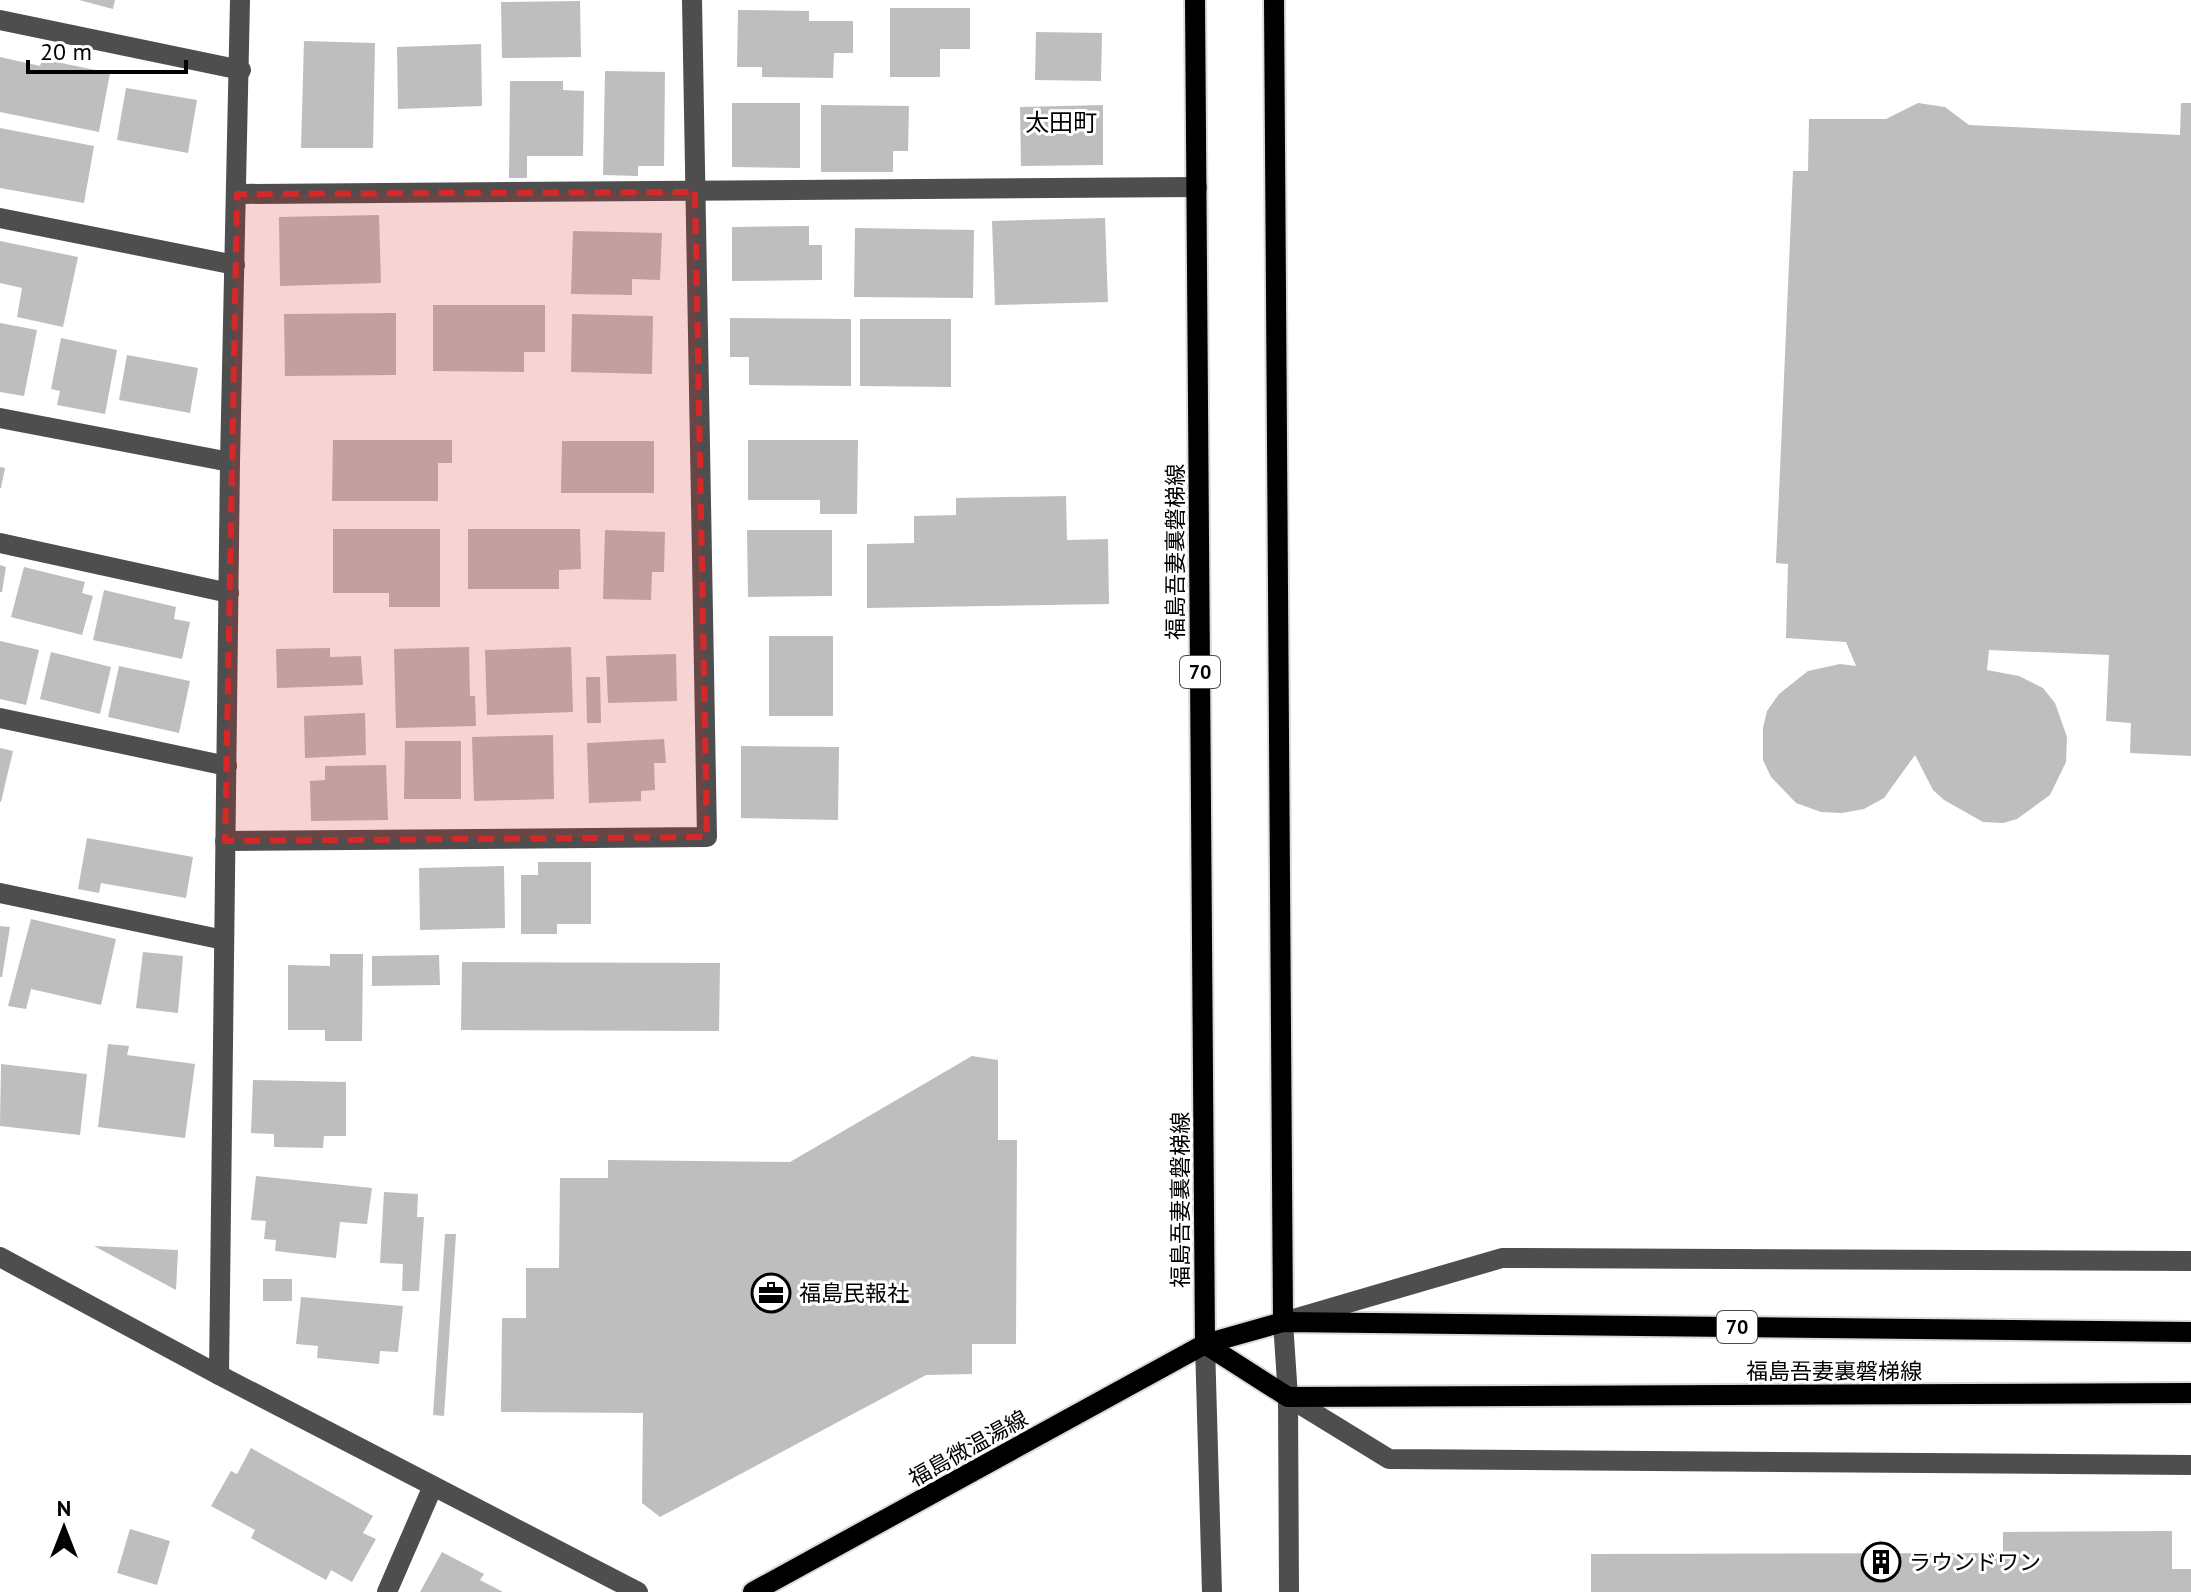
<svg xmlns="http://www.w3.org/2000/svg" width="2191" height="1592" font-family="'PT Sans','Noto Sans JP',sans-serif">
  <rect width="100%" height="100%" fill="#fff"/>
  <g fill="#bebebe">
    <path d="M79 0H115L113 9Z"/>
    <path d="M580 1 581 57 502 58 501 2Z"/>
    <path d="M890 8H970V49H940V77H890Z"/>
    <path d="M738 10 809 11V21H853V53H834L833 78 762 77V67H737Z"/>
    <path d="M1036 32 1102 33 1101 81 1035 80Z"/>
    <path d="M304 41 375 43 373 148H301Z"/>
    <path d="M481 44 482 106 398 109 397 47Z"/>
    <path d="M0 57 40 66 42 59 110 73 99 132 0 112Z"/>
    <path d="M605 71 665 72 664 166H638V176L603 175Z"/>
    <path d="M510 81H563V90L584 91 583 156H527V178H509Z"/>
    <path d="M126 88 197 100 188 153 117 140Z"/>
    <path d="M732 103H800V168L732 167Z"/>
    <path d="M1918 103 1945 107 1969 125 2180 135 2181 103H2191V756L2130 753 2131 723 2106 721 2109 655 1989 650 1987 670 2019 676 2043 688 2055 703 2067 737 2066 762 2050 795 2017 819 2003 823 1983 822 1944 800 1933 790 1915 755 1884 798 1864 809 1842 813 1821 812 1796 803 1771 777 1763 760V728L1767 711 1779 694 1808 671 1840 664 1856 666 1846 642 1786 638 1788 564 1776 563 1793 171H1808L1809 119H1886Z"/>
    <path d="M821 105 909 106 908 151H893V172H821Z"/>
    <path d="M1103 105V165L1021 166 1020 107Z"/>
    <path d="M0 128 94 146 84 203 0 188Z"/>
    <path d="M379 215 381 283 280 286 279 217Z"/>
    <path d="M1105 218 1108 302 995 305 992 221Z"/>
    <path d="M809 226V245H822V280L732 281V227Z"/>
    <path d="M855 228 974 230 973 298 854 297Z"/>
    <path d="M573 231 662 233 660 280 632 279V295L571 294Z"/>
    <path d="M0 241 78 257 63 327 17 317 22 288 0 283Z"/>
    <path d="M433 305H545V352H524V372L433 371Z"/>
    <path d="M396 313V375L285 376 284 314Z"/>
    <path d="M572 314 653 316 652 374 571 372Z"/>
    <path d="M730 318 851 319V386L749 385V357H730Z"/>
    <path d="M860 319H951V387L860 386Z"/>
    <path d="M0 323 37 330 24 396 0 392Z"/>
    <path d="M61 338 117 350 105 414 57 405 60 391 51 389Z"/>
    <path d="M127 355 198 368 190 413 119 400Z"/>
    <path d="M333 440H452V463H438V501H332Z"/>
    <path d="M748 440H858L857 514H820V500H748Z"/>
    <path d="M562 441H654V493H561Z"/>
    <path d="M0 467 5 468 1 488H0Z"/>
    <path d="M1066 496 1067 540 1108 539 1109 604 867 608V544L914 543V516L956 515V498Z"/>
    <path d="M333 529H440V607H389V593H333Z"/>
    <path d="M468 529H580L581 569 559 570V589H468Z"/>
    <path d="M605 530 665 532 664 572H652L651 600 603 599Z"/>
    <path d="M747 530H832V596L748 597Z"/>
    <path d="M0 565 6 567 2 592H0Z"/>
    <path d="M24 567 85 582 82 593 93 596 82 635 11 617Z"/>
    <path d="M104 590 176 607 174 619 190 622 182 659 93 640Z"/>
    <rect x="769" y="636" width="64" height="80"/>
    <path d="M0 641 39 650 26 705 0 699Z"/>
    <path d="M469 647 470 696H475L476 726 396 728 394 649Z"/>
    <path d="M571 647 573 712 487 715 485 650Z"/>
    <path d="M330 648V657L361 656 363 685 277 688 276 649Z"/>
    <path d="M51 652 111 667 100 714 40 699Z"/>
    <path d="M676 654 677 701 608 703 606 656Z"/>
    <path d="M119 666 190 681 179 733 108 717Z"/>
    <path d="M586 677H600L601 723H587Z"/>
    <path d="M365 713 366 755 305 758 304 716Z"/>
    <path d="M553 735 554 799 474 801 472 737Z"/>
    <path d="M664 739 666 763H654L655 790 641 791V801L589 803 587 743Z"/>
    <path d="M405 741H461V799H404Z"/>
    <path d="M741 746 839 747 838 820 741 818Z"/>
    <path d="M0 748 13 751 1 802H0Z"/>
    <path d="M386 765 388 820 311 821 310 781 325 780V766Z"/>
    <path d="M87 838 193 857 186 898 101 883 99 893 78 889Z"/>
    <path d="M538 862H591V924H557V934H521V875H538Z"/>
    <path d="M504 866 505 928 420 930 419 868Z"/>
    <path d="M31 919 116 939 101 1005 31 989 26 1009 8 1006Z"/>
    <path d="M0 926 10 927 2 977H0Z"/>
    <path d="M143 952 183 956 178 1013 136 1008Z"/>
    <path d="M330 954H363L362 1041H325V1030H288V965L330 966Z"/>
    <path d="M439 955 440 985 372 986V956Z"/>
    <path d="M462 962 720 963 719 1031 461 1030Z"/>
    <path d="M108 1044 129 1046 127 1055 195 1064 185 1138 98 1127Z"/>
    <path d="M972 1056 998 1060V1140H1017L1016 1344H972V1374L926 1375 660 1517 642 1503 643 1413 501 1412 502 1318H526V1268H559L560 1178H608V1160L790 1162Z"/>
    <path d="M1 1064 87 1074 80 1135 0 1126Z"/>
    <path d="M253 1080 346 1082V1136H324L323 1148 274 1147V1134L251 1133Z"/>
    <path d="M256 1176 372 1188 367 1224 340 1222 336 1258 275 1251 276 1240 264 1239 266 1221 251 1220Z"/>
    <path d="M384 1192 418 1194 417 1217H424L419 1291H402L403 1264 380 1263Z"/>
    <path d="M445 1234H456L444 1416 433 1415Z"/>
    <path d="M94 1246 178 1250 176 1290Z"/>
    <rect x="263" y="1279" width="29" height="22"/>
    <path d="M301 1297 403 1306 398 1352 380 1351 379 1364 317 1358 318 1346 296 1344Z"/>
    <path d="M251 1448 373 1516 363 1533 376 1539 352 1582 331 1570 326 1580 251 1538 255 1530 211 1506 231 1471 237 1474Z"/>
    <path d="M130 1529 170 1541 157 1585 117 1573Z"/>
    <path d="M2172 1531V1569H2191V1592H1591V1554L2003 1553V1532Z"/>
    <path d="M442 1552 484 1574 480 1580 503 1592H420Z"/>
  </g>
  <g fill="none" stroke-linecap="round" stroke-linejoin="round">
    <g stroke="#dbdbdb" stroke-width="24">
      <g id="major">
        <path d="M1195 0 1205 1344"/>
        <path d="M1274 0 1283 1322"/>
        <path d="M1205 1344 1288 1397 2191 1393"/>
        <path d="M753 1592 1205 1344 1283 1322 2191 1332"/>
      </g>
    </g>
    <g stroke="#4e4e4e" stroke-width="20">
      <path d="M0 20 241 70"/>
      <path d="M237 194 1197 187"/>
      <path d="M0 218 235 265"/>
      <path d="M0 418 230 462 219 1375"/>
      <path d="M230 462 240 0"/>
      <path d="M0 543 229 593"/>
      <path d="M0 718 227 766"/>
      <path d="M225 841 707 837 692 0"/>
      <path d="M0 893 224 940"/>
      <path d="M0 1257 219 1375 638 1592"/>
      <path d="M1205 1344 1212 1592"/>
      <path d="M1288 1397 1389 1459 2191 1465"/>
      <path d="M387 1592 433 1486"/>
      <path d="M1289 1592 1288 1397 1283 1322 1502 1258 2191 1261"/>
    </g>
    <use href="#major" stroke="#000" stroke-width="20"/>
  </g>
  <path fill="#d62828" fill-opacity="0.2" stroke="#d62828" stroke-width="6" stroke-dasharray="16 10" stroke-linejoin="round" d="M695 192 707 837 225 841 237 194Z"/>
  <defs>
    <g id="office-ring" transform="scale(2)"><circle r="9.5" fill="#fff" stroke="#000" stroke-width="1.5"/><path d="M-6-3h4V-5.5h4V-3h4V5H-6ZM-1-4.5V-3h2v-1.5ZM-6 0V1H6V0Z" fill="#000"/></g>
    <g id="building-ring" transform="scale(2)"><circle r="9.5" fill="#fff" stroke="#000" stroke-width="1.5"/><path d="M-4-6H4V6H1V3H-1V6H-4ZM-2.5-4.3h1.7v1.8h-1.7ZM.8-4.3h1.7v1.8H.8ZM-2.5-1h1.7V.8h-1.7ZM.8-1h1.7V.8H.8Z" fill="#000"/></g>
  </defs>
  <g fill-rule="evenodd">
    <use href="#office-ring" x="771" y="1293"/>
    <use href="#building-ring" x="1881" y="1562"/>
  </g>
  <g text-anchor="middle" stroke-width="6" stroke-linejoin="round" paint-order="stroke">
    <g fill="#fff" stroke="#4c4c4c" stroke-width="2">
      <rect x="1180" y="656" width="40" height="32" rx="6"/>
      <rect x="1717" y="1311" width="40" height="32" rx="6"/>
    </g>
    <g font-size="20" font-weight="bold" fill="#000">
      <text x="1200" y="679">70</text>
      <text x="1737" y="1334">70</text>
    </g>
    <g font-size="22" fill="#000" stroke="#fff">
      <text transform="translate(1175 552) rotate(-90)" y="8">福島吾妻裏磐梯線</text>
      <text transform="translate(1180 1200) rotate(-90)" y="8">福島吾妻裏磐梯線</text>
      <text x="1834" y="1379">福島吾妻裏磐梯線</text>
      <text transform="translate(968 1448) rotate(-29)" y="8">福島微温湯線</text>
    </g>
    <g font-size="22" fill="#000" stroke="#fff" text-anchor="start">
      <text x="799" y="1301">福島民報社</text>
      <text x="1909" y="1570">ラウンドワン</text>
    </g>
    <g font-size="24" fill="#000" stroke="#fff">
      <text x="1061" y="131">太田町</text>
    </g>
  </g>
  <g transform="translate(64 1528)" stroke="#ffffff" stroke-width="6" paint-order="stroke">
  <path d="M0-6L14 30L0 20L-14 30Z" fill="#000000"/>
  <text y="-12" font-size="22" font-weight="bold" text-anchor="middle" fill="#000000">N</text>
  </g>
  <path d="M28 60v12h158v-12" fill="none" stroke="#000000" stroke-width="4"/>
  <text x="40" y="60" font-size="24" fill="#000000" stroke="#ffffff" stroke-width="6" paint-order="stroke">20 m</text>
</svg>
